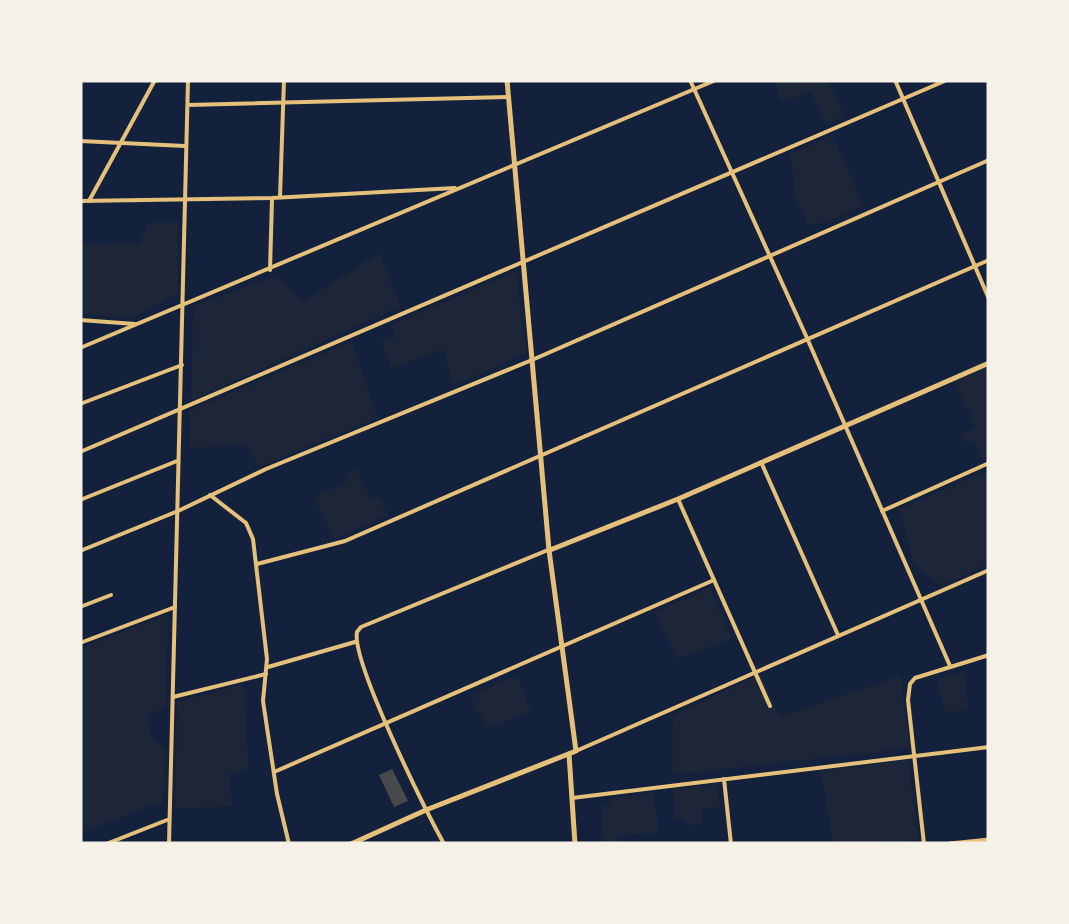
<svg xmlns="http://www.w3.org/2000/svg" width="1069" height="924" font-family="'Asap Condensed',sans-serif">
  <rect width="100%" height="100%" fill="#14213d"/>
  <g fill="#1d2539">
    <path d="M774 80H828L845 117 826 124 811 92 781 102Z"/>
    <path d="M832 135 864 205 825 223 808 225 796 197 790 154Z"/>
    <path d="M178 222V294L129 319 80 313V245L140 243 148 223Z"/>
    <path d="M379 253 401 306 191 401 193 306 277 275 303 302Z"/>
    <path d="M516 271 526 353 453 386 443 349 392 368 381 342 395 337 391 325Z"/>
    <path d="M352 341 378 418 259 467 247 445 189 448V411Z"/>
    <path d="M989 367V457L983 460 973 441 966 443 961 435 976 427 954 382Z"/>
    <path d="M357 469 371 499 378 497 389 515 335 539 314 497 345 483V474Z"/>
    <path d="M989 470V563L942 586 914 564 899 509Z"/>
    <path d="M710 588 732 639 677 659 654 612Z"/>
    <path d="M168 614 166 708 146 715 150 736 165 750 163 801 80 834V648Z"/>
    <path d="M964 672 969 709 946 713 936 680Z"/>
    <path d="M517 675 531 712 487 728 470 696Z"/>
    <path d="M760 675 780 717 900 676 910 748 672 775 673 715Z"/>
    <path d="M243 684 249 770 230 773 232 806 175 809 177 702Z"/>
    <path d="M908 760 919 840 833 844 821 771Z"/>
    <path d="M716 784 721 807 703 809 702 823 686 826 685 819 674 820 673 789Z"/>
    <path d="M653 792 660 833 617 835V844H604L601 806 612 805 611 798Z"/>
  </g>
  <path fill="#48494c" d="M392 769 408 801 394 807 379 775Z"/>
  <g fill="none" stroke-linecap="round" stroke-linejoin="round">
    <g stroke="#e5c07b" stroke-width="4">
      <path d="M690 80 807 338 950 666"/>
      <path d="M895 80 989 299"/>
      <path d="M188 105 508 97"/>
      <path d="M80 141 185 146"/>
      <path d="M280 197 284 80"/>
      <path d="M80 201 272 198 455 188"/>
      <path d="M89 201 155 80"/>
      <path d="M270 270 272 200"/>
      <path d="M80 320 135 324"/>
      <path d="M80 348 716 80"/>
      <path d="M80 404 182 365"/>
      <path d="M80 452 947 80"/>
      <path d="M761 462 838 635"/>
      <path d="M210 495 246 523 253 539 267 659 263 701 277 794 289 844"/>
      <path d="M678 499 770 706"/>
      <path d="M80 500 177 461"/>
      <path d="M882 511 989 463"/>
      <path d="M80 551 178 511 266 469 532 360 989 160"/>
      <path d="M257 564 345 541 989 260"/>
      <path d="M80 607 111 595"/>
      <path d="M80 643 175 607"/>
      <path d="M268 667 355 642"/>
      <path d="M173 697 266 674"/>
      <path d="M576 751 989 570"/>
      <path d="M274 772 714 580"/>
      <path d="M724 779 731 844"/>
      <path d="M572 798 989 747"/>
      <path d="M106 844 167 820"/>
      <path d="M169 844 188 80"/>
      <path d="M444 844C426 811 351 661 357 632L361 627 548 550"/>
      <path d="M924 844 908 700 910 684 915 678 989 655"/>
    </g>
    <g stroke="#e5c07b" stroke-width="5">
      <path d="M550 550 678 499 989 363"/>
      <path d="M569 754 575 844"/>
      <path d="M351 844 426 810 576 751 549 550 507 80"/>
      <path d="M950 844 989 840"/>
    </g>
  </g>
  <rect width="1069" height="924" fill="none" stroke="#f6f1e7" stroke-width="165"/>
</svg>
